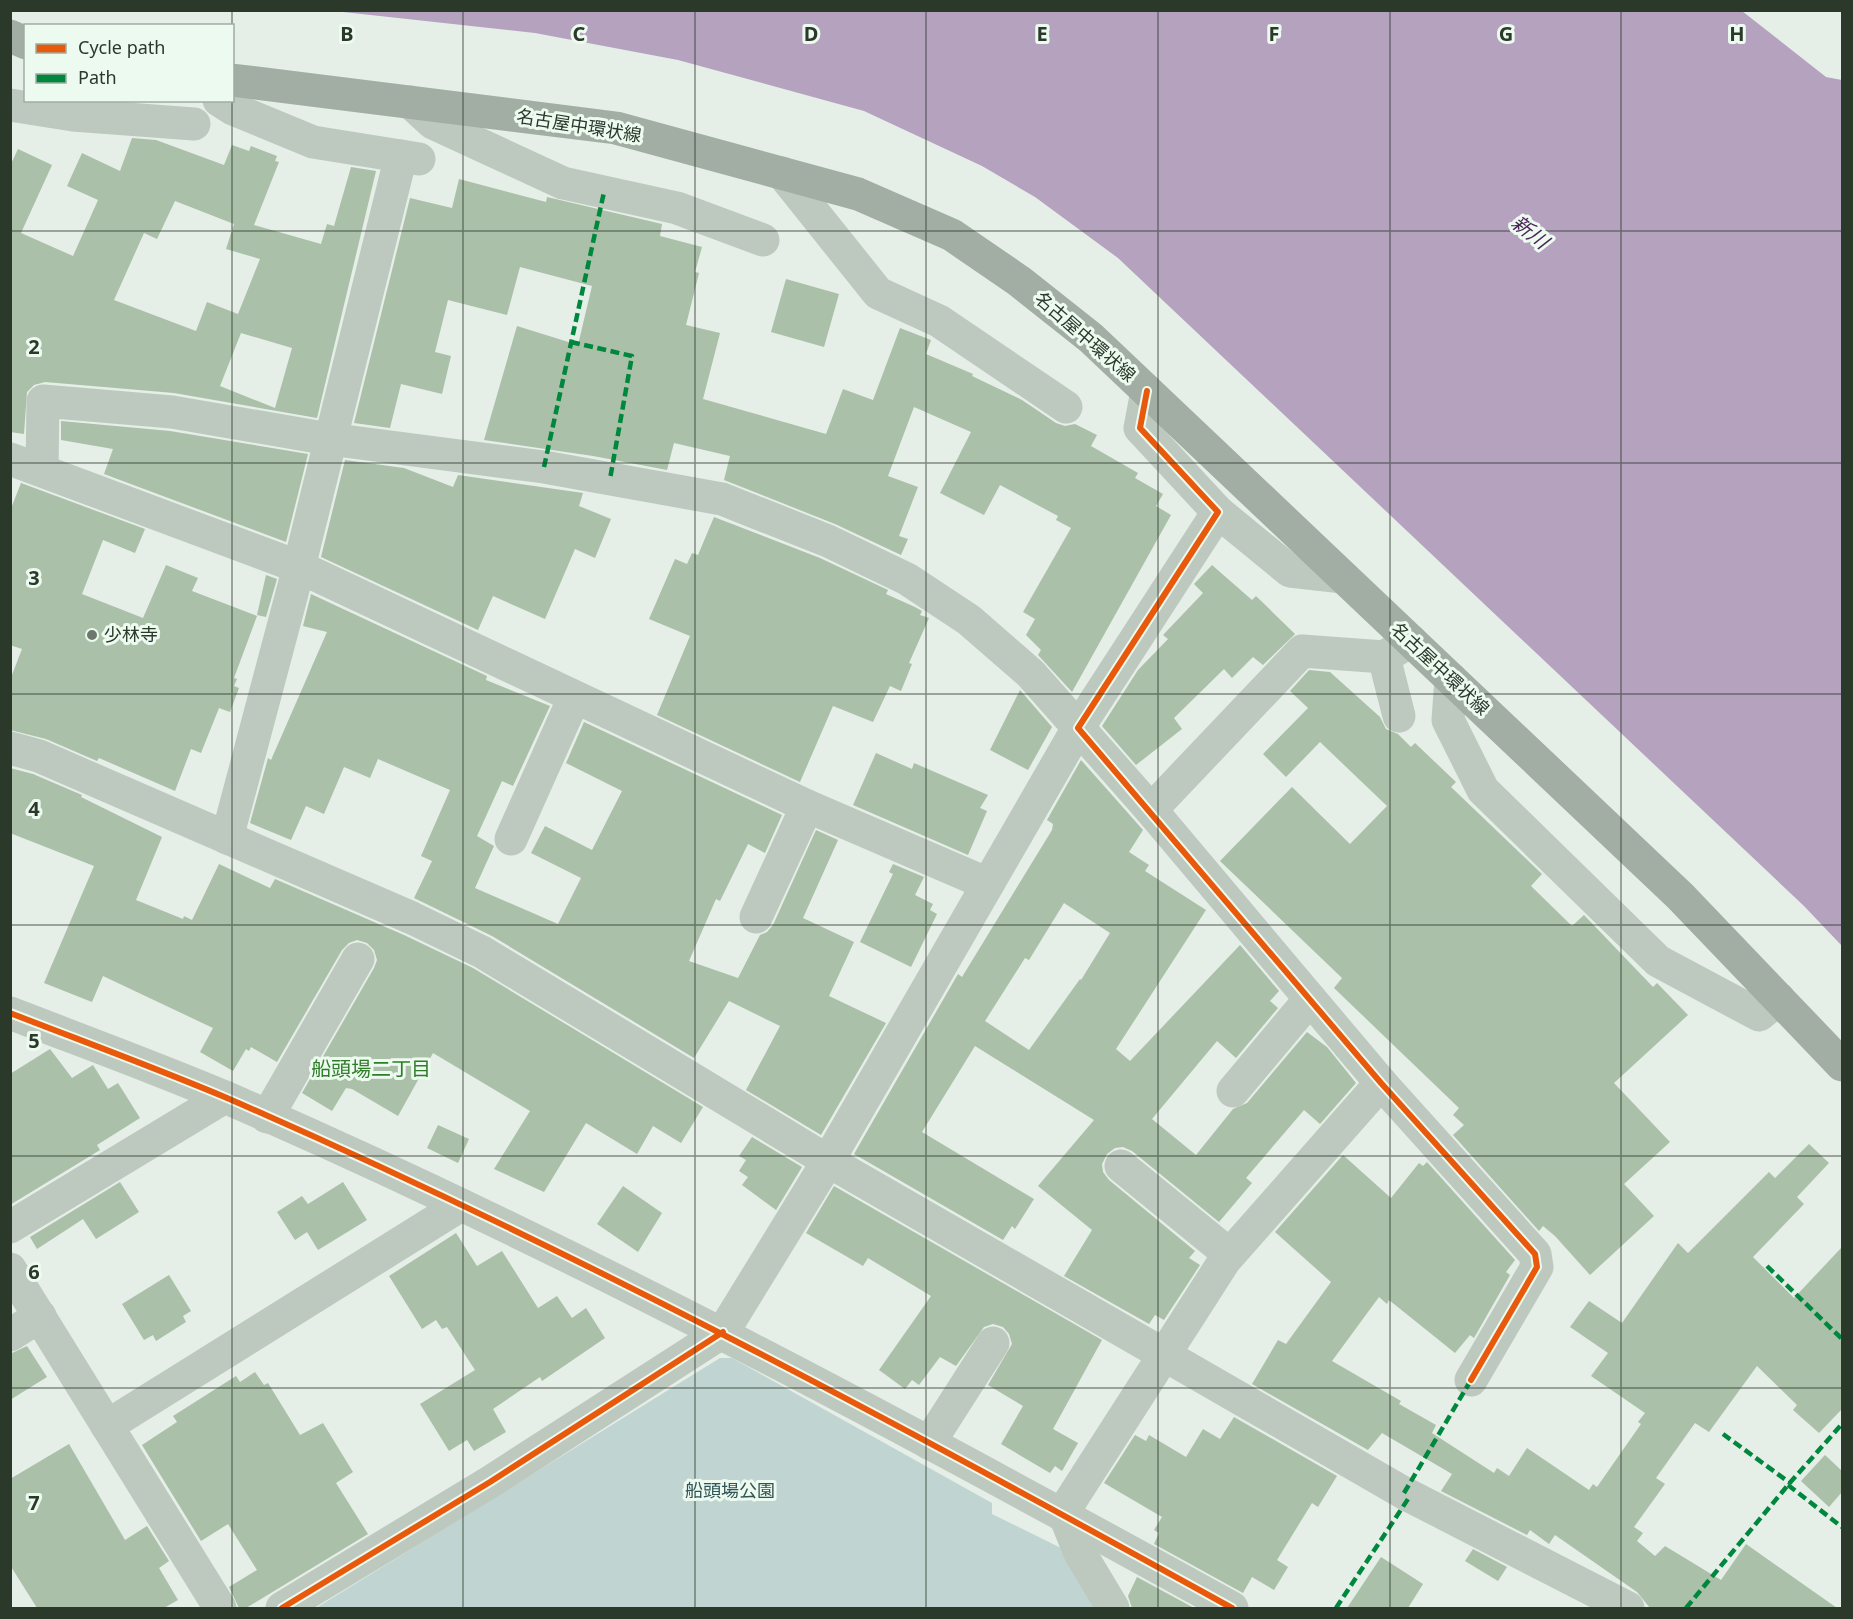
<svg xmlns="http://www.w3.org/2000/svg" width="1853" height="1619" font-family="'Noto Sans','Noto Sans JP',sans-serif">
  <rect width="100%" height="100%" fill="#e5eee7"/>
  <path fill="#c0d5d2" d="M720 1358H732L992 1503V1514L1061 1548 1097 1608H316Z"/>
  <path fill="#b5a2be" d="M334 11H1742L1826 77 1842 80V946L1804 906 1118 258 1035 197 982 166 864 111 678 60 535 33Z"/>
  <g fill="#aac0a8" fill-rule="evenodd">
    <path d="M132 138 156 140 224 165 232 145 249 151 251 146 277 156 275 161 279 162 254 225 321 244 327 224 334 226 351 167 376 171 317 418 174 393 45 382 34 385 27 392 24 434 10 432V166L18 149 52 165 21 233 73 256 98 200 67 186 82 153 120 171ZM175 201 234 224 226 249 260 259 238 314 207 302 196 331 114 300 144 233 157 239ZM241 333 292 348 275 408 220 386Z"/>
    <path d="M459 179 546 202 547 197 662 224 660 236 702 247 695 272 699 273 686 325 720 333 703 399 826 434 843 389 873 400 900 328 931 340 926 354 973 374 972 376 1022 400 1056 423 1065 426 1075 424 1097 435 1091 446 1138 473 1135 478 1163 494 1156 506 1171 515 1072 692 1038 655 1041 650 1026 635 1035 619 1023 612 1071 528 1056 520 1058 516 1000 485 984 515 940 493 971 432 914 407 888 476 918 487 899 536 908 539 901 555 835 524 724 480 730 456 674 443 667 470 593 456 484 440 517 326 578 345 592 286 520 267 507 315 448 300 435 352 451 356 442 394 401 384 390 428 354 423 410 198 452 208Z"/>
    <path d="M786 279 839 294 824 347 771 332Z"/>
    <path d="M61 421 170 431 308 454 286 542 104 474 113 449 61 440Z"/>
    <path d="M345 460 404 468 453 487 458 475 583 493 579 506 611 519 595 558 575 549 545 619 493 596 478 630 321 557Z"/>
    <path d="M21 483 145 529 135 553 103 540 82 594 143 618 166 565 198 578 192 591 257 616 234 678 237 679 234 686 239 688 230 712 219 708 201 753 191 749 175 791 99 758 97 761 46 739 10 730V680L22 649 10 645V511Z"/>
    <path d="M714 517 820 558 888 590 886 594 915 607 922 611 920 615 929 618 909 663 912 664 901 691 890 686 873 722 833 706 800 782 657 715 690 636 649 619 675 559 687 564 692 553 698 555Z"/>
    <path d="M1212 565 1252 600 1256 596 1295 634 1263 665 1253 657 1232 678 1224 669 1174 718 1182 729 1136 765 1102 726 1138 670 1168 639 1163 635 1203 593 1194 584Z"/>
    <path d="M266 575 277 579 266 617 257 615Z"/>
    <path d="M311 594 487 676 486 680 550 706 513 786 502 781 477 836 494 846 475 888 558 924 581 878 531 853 545 826 592 850 622 791 566 763 584 722 782 815 765 853 748 844 720 901 716 899 689 961 738 978 760 935 767 932 773 925 816 830 838 840 803 918 854 942 829 996 886 1023 821 1135 746 1090 780 1026 729 1001 694 1058 492 936 414 898 432 861 421 856 450 790 378 759 370 778 344 767 324 814 306 806 291 840 250 823 268 758 271 760 327 632 303 626Z"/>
    <path d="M1309 670 1330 672 1380 717 1386 729 1398 734 1411 747 1415 743 1456 782 1451 787 1542 874 1531 886 1572 926 1584 915 1653 987 1657 983 1688 1015 1614 1083 1670 1142 1624 1184 1654 1216 1590 1275 1555 1236 1543 1226 1539 1231 1453 1135 1464 1125 1453 1115 1459 1108 1334 988 1342 978 1220 861 1292 787 1350 844 1387 806 1320 742 1286 777 1263 754 1308 708 1290 691Z"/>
    <path d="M1020 690 1052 727 1028 770 990 750Z"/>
    <path d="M876 753 912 769 914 763 988 795 980 808 987 811 968 855 853 805Z"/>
    <path d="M1081 760 1143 830 1129 852 1149 865 1145 871 1206 910 1116 1049 1130 1061 1240 945 1279 991 1270 1001 1278 1008 1236 1058 1217 1041 1152 1119 1196 1155 1233 1109 1247 1103 1307 1032 1327 1047 1356 1083 1320 1124 1304 1110 1246 1178 1252 1183 1219 1222 1132 1151 1123 1147 1115 1148 1107 1154 1102 1164 1103 1172 1109 1180 1195 1251 1189 1258 1200 1265 1164 1320 1155 1315 1149 1324 1064 1276 1092 1230 1038 1186 1094 1120 975 1046 922 1132 1034 1199 1015 1229 1012 1226 1003 1240 854 1154 958 974 962 977 1052 830 1053 824 1047 820ZM1064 903 1110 933 1081 980 1080 979 1029 1050 985 1021 1025 958 1029 960Z"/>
    <path d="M10 768 33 774 82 795 81 797 162 837 136 900 183 919 184 916 192 920 219 864 270 888 275 879 404 935 473 968 703 1107 681 1143 653 1126 637 1154 586 1123 544 1192 494 1169 530 1111 433 1053 398 1116 352 1089 346 1088 332 1111 302 1093 374 968 377 960 374 950 367 943 357 940 349 943 342 950 277 1062 251 1047 249 1051 246 1049 233 1071 200 1052 213 1028 103 976 92 1002 44 983 94 866 10 833Z"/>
    <path d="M893 864 924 877 915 895 933 904 930 910 937 914 911 967 860 942 893 874 889 872Z"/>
    <path d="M50 1049 72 1078 93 1065 108 1089 118 1083 140 1118 97 1145 100 1150 10 1205V1074Z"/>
    <path d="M438 1125 469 1139 458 1163 427 1148Z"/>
    <path d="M752 1137 802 1167 776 1210 742 1185 748 1177 739 1171 746 1160 739 1156Z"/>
    <path d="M1809 1144 1829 1163 1797 1197 1804 1204 1753 1257 1794 1298 1842 1247V1409L1819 1433 1793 1410 1797 1405 1757 1366 1709 1432 1695 1423 1656 1478 1665 1484 1634 1527 1643 1533 1637 1541 1655 1556 1665 1546 1721 1580 1746 1544 1837 1608H1650L1637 1592 1555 1535 1549 1544 1530 1530 1527 1535 1441 1491 1452 1474 1382 1433 1368 1450 1252 1384 1278 1340 1286 1344 1331 1282 1275 1232 1343 1155 1391 1198 1419 1163 1423 1166 1427 1162 1515 1260 1506 1272 1510 1275 1474 1338 1470 1335 1455 1353 1389 1300 1387 1304 1379 1297 1332 1361 1401 1401 1399 1404 1436 1425 1432 1433 1494 1473 1497 1468 1509 1476 1527 1448 1589 1490 1593 1484 1597 1487 1641 1424 1638 1422 1645 1413 1591 1376 1608 1353 1570 1327 1589 1301 1622 1323 1678 1243 1688 1253 1769 1172 1775 1178Z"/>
    <path d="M120 1182 139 1212 96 1239 83 1219 37 1249 30 1237Z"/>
    <path d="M343 1182 367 1220 318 1250 307 1232 295 1240 277 1212 302 1196 308 1204Z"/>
    <path d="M623 1186 662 1213 638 1252 597 1224Z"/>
    <path d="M834 1186 1102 1340 1053 1429 1078 1443 1062 1471 1055 1466 1050 1473 1001 1444 1023 1406 988 1385 1012 1344 1009 1334 1003 1327 993 1324 984 1327 956 1366 940 1357 919 1385 912 1380 905 1389 879 1370 931 1296 868 1258 863 1266 806 1233Z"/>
    <path d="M456 1233 477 1266 502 1251 538 1308 557 1296 572 1318 586 1308 605 1338 542 1381 540 1377 493 1409 506 1432 474 1451 467 1440 449 1451 420 1404 475 1370 447 1327 442 1329 436 1320 422 1329 389 1276Z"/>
    <path d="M169 1275 191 1311 183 1316 186 1322 156 1341 153 1335 144 1340 122 1304Z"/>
    <path d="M27 1346 47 1377 10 1400V1354Z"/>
    <path d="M255 1372 264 1385 268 1383 300 1435 323 1423 353 1472 336 1483 368 1534 246 1608H239L229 1587 257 1570 228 1524 201 1541 142 1445 177 1422 173 1416 236 1376 240 1382Z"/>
    <path d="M1234 1417 1337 1476 1318 1507 1312 1503 1277 1560 1288 1567 1274 1590 1252 1577 1243 1593 1154 1544 1159 1533 1154 1530 1162 1517 1104 1483 1135 1435 1146 1441 1149 1435 1186 1457 1203 1429 1220 1439Z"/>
    <path d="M69 1444 125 1540 147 1526 169 1561 159 1568 178 1600 164 1608H37L10 1565V1479Z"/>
    <path d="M1825 1455 1842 1471V1492L1829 1507 1801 1481Z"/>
    <path d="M1473 1549 1507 1567 1498 1581 1465 1561Z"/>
    <path d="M1381 1557 1423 1584 1408 1608H1347Z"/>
    <path d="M1137 1577 1194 1608H1132L1128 1596Z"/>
  </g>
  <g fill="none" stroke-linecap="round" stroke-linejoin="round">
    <g stroke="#bdc8bf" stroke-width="33">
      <path d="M219 100 233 109 313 142 419 159"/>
      <path d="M410 102 433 123 563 183 677 208 763 240"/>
      <path d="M10 105 73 115 194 124"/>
      <path d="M782 173 878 293 939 321 1066 407"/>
      <path d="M10 459 299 567 807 806 988 884"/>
      <path d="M42 469 43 401 172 412 329 439 544 467 722 499 828 541 907 579 969 620 1031 674 1151 810 1381 1083 1535 1254 1537 1267 1471 1380"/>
      <path d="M1218 512 1290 571 1343 577"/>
      <path d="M1384 657 1399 716"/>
      <path d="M1451 679 1448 720 1483 790 1658 961 1759 1015 1779 999"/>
      <path d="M10 748 39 756 412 918 482 952 828 1161 1404 1493 1628 1608"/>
      <path d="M1151 810 1302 651 1384 657 1411 641"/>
      <path d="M227 838 299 567 401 156"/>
      <path d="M511 839 574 698"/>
      <path d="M756 917 807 806"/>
      <path d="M10 1013C82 1041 156 1068 227 1098 572 1248 903 1426 1232 1608"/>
      <path d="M1233 1091 1310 999"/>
      <path d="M267 1117 358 959"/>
      <path d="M1121 1166 1229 1254"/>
      <path d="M10 1227 225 1097"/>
      <path d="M10 1269 220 1608"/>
      <path d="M10 1335 40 1316"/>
      <path d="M107 1426 461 1205"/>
      <path d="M929 1443 993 1343"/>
      <path d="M1062 1514 1225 1260 1381 1083"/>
      <path d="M1065 1516 1080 1553 1113 1608"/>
      <path d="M282 1608 490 1482 723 1332 828 1161 1078 728 1218 512 1140 428 1147 391"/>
    </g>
    <g stroke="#a2ada3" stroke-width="33">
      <path d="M10 36 26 43"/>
      <path d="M232 80 616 128 858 194 952 235 1019 281 1091 338 1680 896 1842 1065"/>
    </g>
    <g stroke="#00873e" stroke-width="4.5" stroke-dasharray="9 4.5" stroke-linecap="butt">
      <path d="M571 342 632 356 610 479"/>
      <path d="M544 467 604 192"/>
      <path d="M1767 1266 1842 1339"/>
      <path d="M1723 1434 1790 1483"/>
      <path d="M1788 1485 1842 1527"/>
      <path d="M1404 1493 1471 1380"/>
      <path d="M1336 1608 1410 1496"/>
      <path d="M1686 1608 1788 1485 1842 1424"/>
    </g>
    <g stroke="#edfaf0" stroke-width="10">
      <g id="cycleway">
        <path d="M1147 391 1140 428 1218 512 1078 728 1381 1083 1535 1254 1537 1267 1471 1380"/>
        <path d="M10 1013C82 1041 156 1068 227 1098 572 1248 903 1426 1232 1608"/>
        <path d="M282 1608 490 1482 723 1332"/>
      </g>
    </g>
    <use href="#cycleway" stroke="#e8590c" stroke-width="6"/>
  </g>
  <path fill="none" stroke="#2b392b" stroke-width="1.5" stroke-opacity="0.55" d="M232 10V26M463 10V1608M695 10V1608M926 10V1608M1158 10V1608M1390 10V1608M1621 10V1608M232 100V1608M10 231H1842M10 463H1842M10 694H1842M10 925H1842M10 1156H1842M10 1388H1842"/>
  <circle fill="#6c786d" stroke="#edfaf0" stroke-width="2" cx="92" cy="635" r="6"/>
  <g text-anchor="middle" stroke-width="6" stroke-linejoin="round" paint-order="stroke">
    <g font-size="18" fill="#2b392b" stroke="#edfaf0">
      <text transform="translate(579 126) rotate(9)" y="6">名古屋中環状線</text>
      <text transform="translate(1085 337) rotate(41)" y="6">名古屋中環状線</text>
      <text transform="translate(1440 669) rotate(43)" y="6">名古屋中環状線</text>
    </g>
    <g font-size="18" fill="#2b392b" stroke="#edfaf0" text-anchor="start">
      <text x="104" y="641">少林寺</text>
    </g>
    <g font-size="18" fill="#305455" stroke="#edfaf0">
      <text x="730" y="1497">船頭場公園</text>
    </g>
    <g font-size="20" font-style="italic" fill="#4a2358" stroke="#edfaf0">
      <text transform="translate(1530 232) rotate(38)" y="7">新川</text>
    </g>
    <g font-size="20" fill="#2f7d28" stroke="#edfaf0">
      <text x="371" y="1076">船頭場二丁目</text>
    </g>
  </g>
  <g font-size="20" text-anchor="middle" font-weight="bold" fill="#2b392b" stroke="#edfaf0" stroke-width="6" stroke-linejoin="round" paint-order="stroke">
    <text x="347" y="41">B</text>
    <text x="579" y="41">C</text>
    <text x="811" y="41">D</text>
    <text x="1042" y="41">E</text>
    <text x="1274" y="41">F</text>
    <text x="1506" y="41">G</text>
    <text x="1737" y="41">H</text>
    <text x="34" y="354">2</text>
    <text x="34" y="585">3</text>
    <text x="34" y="816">4</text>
    <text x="34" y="1048">5</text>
    <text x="34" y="1279">6</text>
    <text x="34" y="1510">7</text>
  </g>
  <rect width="1853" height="1619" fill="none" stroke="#2b392b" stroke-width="24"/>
  <rect x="24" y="24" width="210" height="78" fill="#edfaf0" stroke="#9fada1" stroke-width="1.5"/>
  <rect x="36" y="44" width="30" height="9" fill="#e8590c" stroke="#9fada1" stroke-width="1.5"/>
  <text x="78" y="54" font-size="18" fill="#2b392b">Cycle path</text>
  <rect x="36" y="74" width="30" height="9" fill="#00873e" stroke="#9fada1" stroke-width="1.5"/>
  <text x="78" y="84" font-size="18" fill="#2b392b">Path</text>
</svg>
